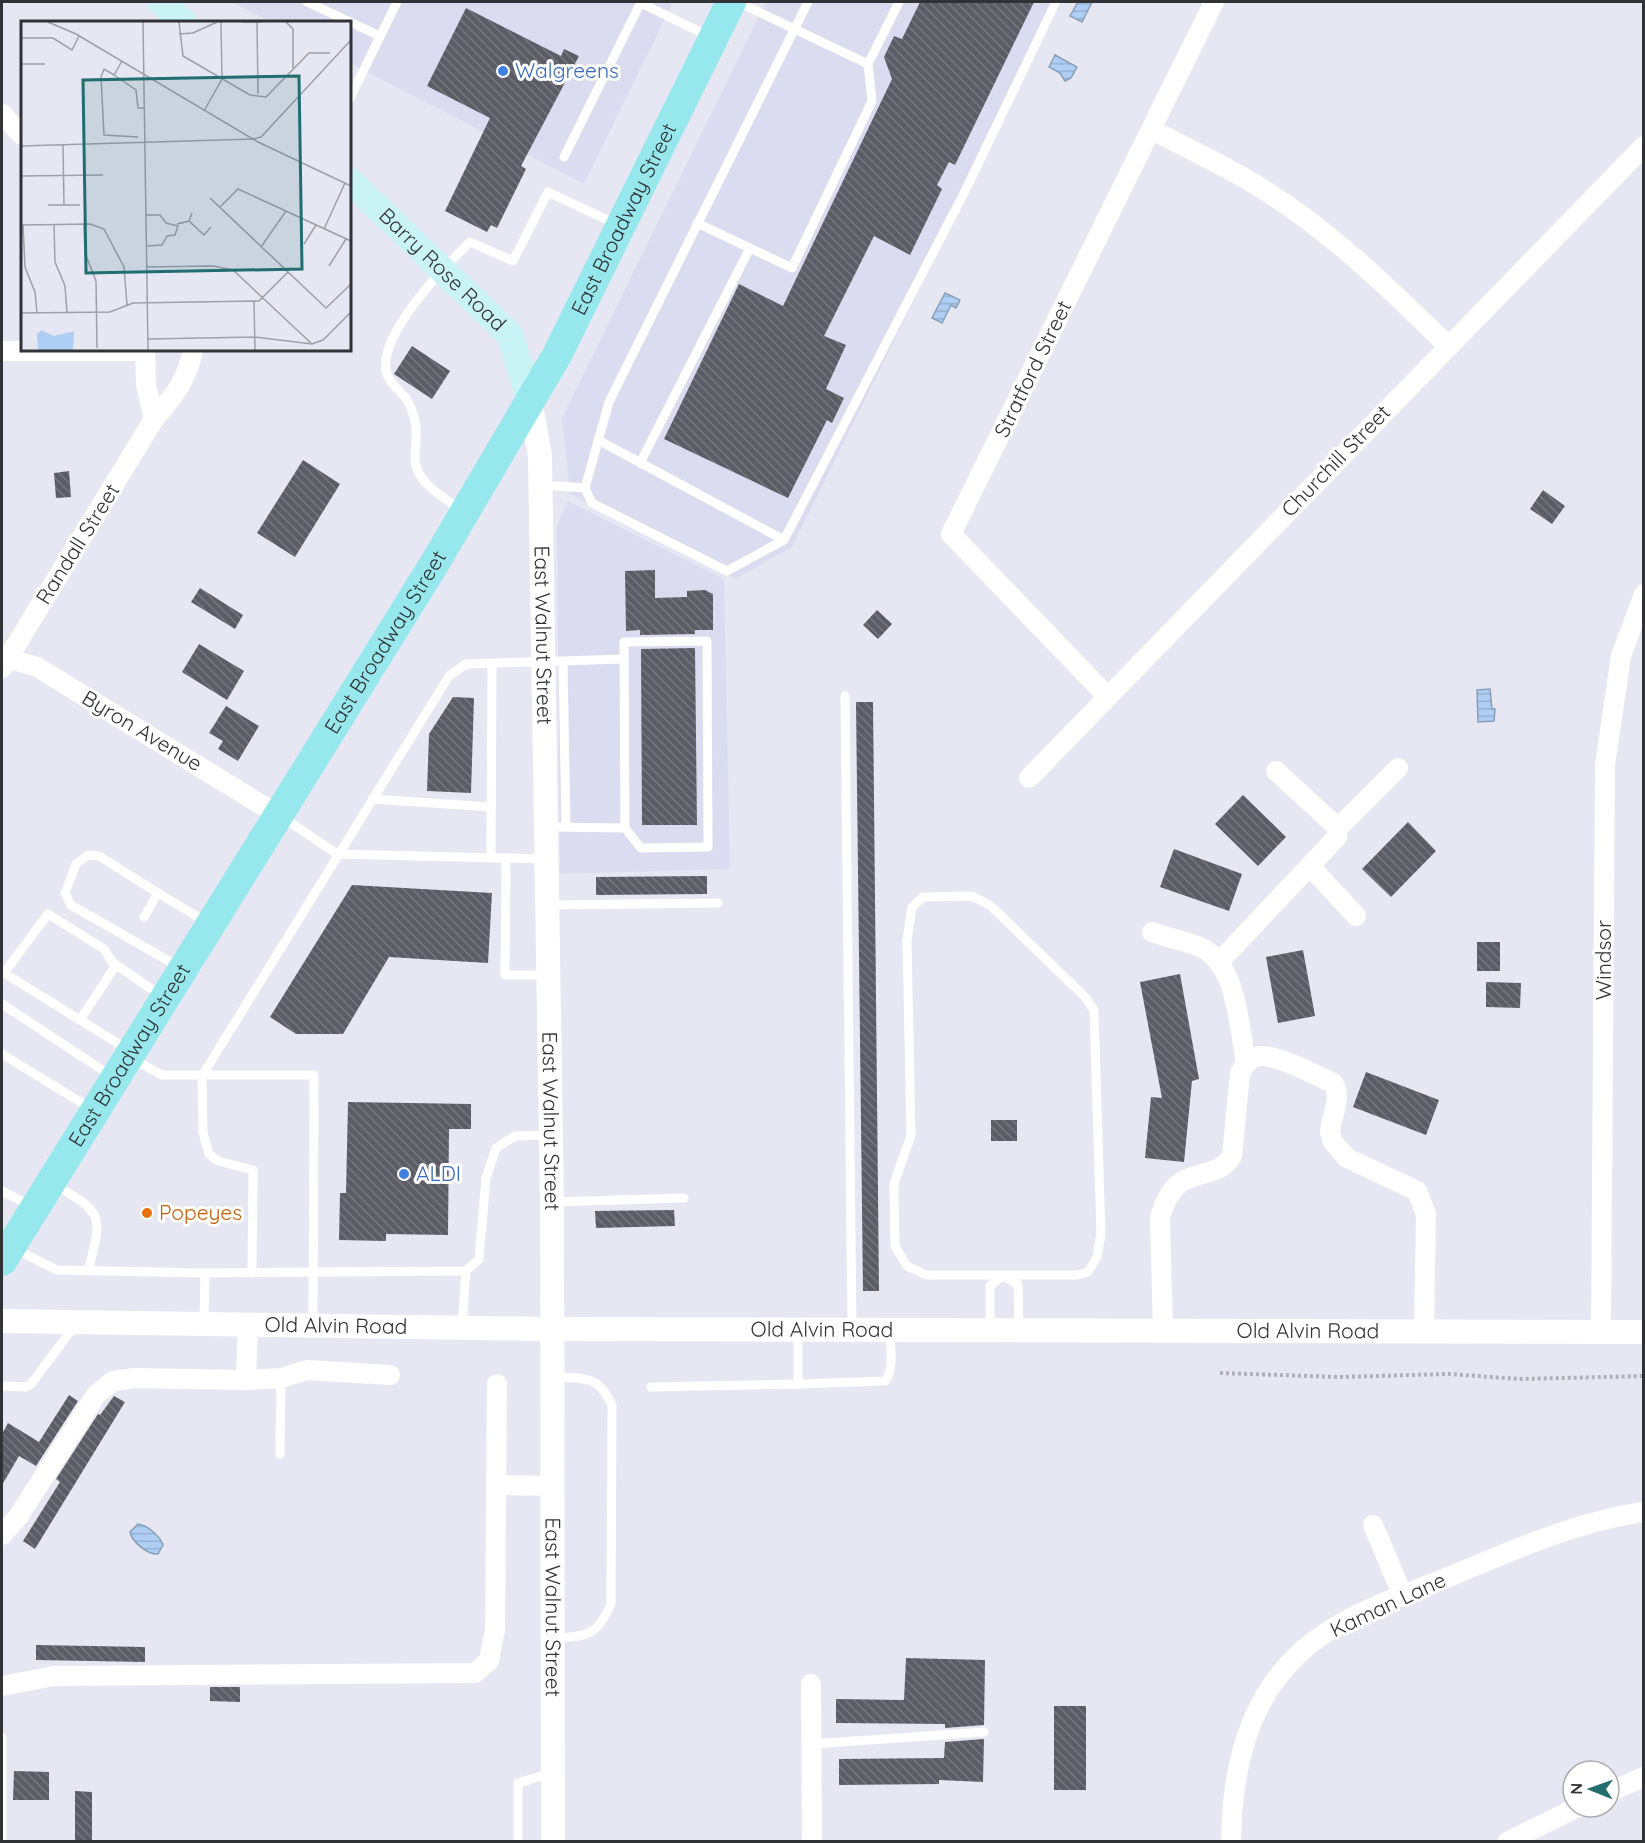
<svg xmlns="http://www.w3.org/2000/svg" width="1645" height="1843" font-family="Quicksand,sans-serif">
  <defs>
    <pattern id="water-rules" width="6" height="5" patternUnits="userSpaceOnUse" patternTransform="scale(1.5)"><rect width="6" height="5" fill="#aecef3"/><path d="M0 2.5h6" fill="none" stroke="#96b1d1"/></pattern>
    <pattern id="building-back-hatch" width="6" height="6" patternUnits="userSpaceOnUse" patternTransform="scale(1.5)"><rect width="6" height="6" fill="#5c5c66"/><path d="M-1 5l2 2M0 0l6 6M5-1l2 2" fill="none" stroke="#75767d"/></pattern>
  </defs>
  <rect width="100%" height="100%" fill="#e7e7f3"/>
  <g fill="#dbdcef">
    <path d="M231 2H673L584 184 350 63V22H271Z"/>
    <path d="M766 2H1062L792 547 735 579 570 494 562 418Z"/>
    <path d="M568 501 724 579 730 869 560 874 557 526Z"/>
  </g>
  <g fill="url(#water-rules)" stroke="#889fba" stroke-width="1.5">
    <path d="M1078 2H1092L1082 22 1070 16Z"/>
    <path d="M1055 55 1077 67 1071 78 1065 81 1060 73 1049 67Z"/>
    <path d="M945 293 960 300 956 308 951 305 942 323 932 318Z"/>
    <path d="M1490 689 1492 709H1495L1494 721 1478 722 1477 690Z"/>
    <path d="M138 1524C147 1525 160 1536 163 1545L158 1554C148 1555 132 1542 130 1532Z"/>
  </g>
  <g fill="url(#building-back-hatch)">
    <path d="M920 2H1034L955 165 949 162 937 185 942 189 910 255 874 236 824 336 846 345 826 389 844 398 832 423 827 420 788 498 664 439 739 284 783 306 892 79 884 57 894 36 902 39Z"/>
    <path d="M466 8 561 56 564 49 579 56 521 166 526 169 497 228 491 225 487 232 445 211 490 118 427 86Z"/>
    <path d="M412 346 450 371 432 399 394 374Z"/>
    <path d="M303 460 340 484 295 557 257 533Z"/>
    <path d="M69 471 71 497 56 498 54 473Z"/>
    <path d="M1543 490 1565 506 1552 524 1530 509Z"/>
    <path d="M655 570V598L687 597V591L705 590 713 594V630H695V634L640 635V630L626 631 625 571Z"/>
    <path d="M200 588 243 615 235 629 191 602Z"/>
    <path d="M877 610 892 624 878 639 863 625Z"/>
    <path d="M199 644 244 671 227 700 182 672Z"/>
    <path d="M695 648 697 825H642L641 649Z"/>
    <path d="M453 697 474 698 471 793 427 791 429 734Z"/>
    <path d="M856 702H873L879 1291H863Z"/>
    <path d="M226 706 259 726 238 761 218 749 223 741 209 733Z"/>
    <path d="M1243 795 1286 837 1258 866 1215 824Z"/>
    <path d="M1408 822 1436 851 1391 897 1362 869Z"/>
    <path d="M1174 849 1242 874 1229 911 1160 887Z"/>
    <path d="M707 876V894L596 895V877Z"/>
    <path d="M352 885 492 893 488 963 389 957 343 1034H296L270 1017Z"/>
    <rect x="1477" y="942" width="23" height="29"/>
    <path d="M1303 950 1315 1016 1278 1023 1266 957Z"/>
    <path d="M1180 974 1199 1079 1192 1081 1184 1162 1145 1158 1151 1097 1162 1098 1140 982Z"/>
    <path d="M1486 982 1521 983 1520 1008 1486 1007Z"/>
    <path d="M1366 1072 1439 1100 1426 1135 1353 1107Z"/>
    <path d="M348 1102 471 1104V1129H449L448 1235 386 1234V1241L339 1240 340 1193H346Z"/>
    <rect x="991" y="1120" width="26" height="21"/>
    <path d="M674 1210 675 1226 596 1228 595 1211Z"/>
    <path d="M69 1395 78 1401 36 1466 19 1456 2 1485V1434L8 1423 39 1442Z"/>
    <path d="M114 1396 125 1402 35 1549 23 1541 60 1482 56 1479 98 1414 100 1415Z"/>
    <path d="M36 1645 145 1647V1662L36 1660Z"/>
    <path d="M906 1658 985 1660 984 1725 945 1728V1724L836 1723V1699L904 1700Z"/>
    <path d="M210 1687H240V1702L210 1701Z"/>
    <rect x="1054" y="1706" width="32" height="84"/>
    <path d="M984 1739 983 1782 939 1780V1784L839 1785V1759L944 1758 945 1742Z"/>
    <path d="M14 1771 49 1772V1800H13Z"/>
    <path d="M75 1791 92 1792V1842H75Z"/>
  </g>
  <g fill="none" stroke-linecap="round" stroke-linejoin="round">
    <path stroke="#b0b0ba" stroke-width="4" stroke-dasharray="3 3" stroke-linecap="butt" d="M1220 1373 1338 1377 1449 1374 1520 1379 1644 1376"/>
    <g stroke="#fff" stroke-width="9">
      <path d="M307 2 380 36"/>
      <path d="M738 2 868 64"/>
      <path d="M641 3 708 36"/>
      <path d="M350 98 397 2"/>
      <path d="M564 157 641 2"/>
      <path d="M697 223 792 268 872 101 868 64 899 2"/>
      <path d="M598 440 784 540"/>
      <path d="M640 463 750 248"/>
      <path d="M543 485 585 488 609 402 808 2"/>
      <path d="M585 488 592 503 727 571 784 540 965 191 1056 2"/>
      <path d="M462 511C444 497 415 483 415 458 415 446 418 433 415 421 413 414 411 406 407 400 400 389 388 384 386 370 380 333 444 267 470 242L513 261 548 192 618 225"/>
      <path d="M563 662 566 827"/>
      <path d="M845 696 852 1328"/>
      <path d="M372 799 491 807"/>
      <path d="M282 817 337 854 545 859"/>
      <path d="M546 827 625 828 624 642 707 641 708 847 641 848 625 828"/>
      <path d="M491 858 492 664"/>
      <path d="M506 858 505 975H548"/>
      <path d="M158 893 208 923"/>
      <path d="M972 896 991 906 1085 997 1094 1010 1101 1234 1097 1257 1088 1272 1077 1275H926L907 1266 895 1246 894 1184 911 1135 907 940 912 907 923 897Z"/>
      <path d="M549 905 718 903"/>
      <path d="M144 917 158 893 99 856 88 855 76 864 65 893 71 905 181 968"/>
      <path d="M2 1004 113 1077"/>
      <path d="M80 1020 116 965"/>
      <path d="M127 1049 4 973 48 914 104 949 112 962 163 997"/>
      <path d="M2 1054 90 1108"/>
      <path d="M133 1059 162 1075H314L313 1323"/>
      <path d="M55 1185C105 1213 102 1217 88 1271"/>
      <path d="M2 1191 31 1206"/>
      <path d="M552 1202 684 1198"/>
      <path d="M13 1248 57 1270 205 1273 466 1271 479 1259 486 1178 496 1148 515 1136 550 1135"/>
      <path d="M252 1273 253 1170 218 1161 209 1154 203 1133 202 1076 449 676 466 664 624 659"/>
      <path d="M204 1322 205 1273"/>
      <path d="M462 1327 466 1271"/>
      <path d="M990 1330V1286L1002 1276 1018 1284 1019 1328"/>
      <path d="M554 1377C583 1378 600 1375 612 1406L611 1604C598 1635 586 1637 555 1638"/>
      <path d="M798 1384 885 1381C895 1369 890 1346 890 1331"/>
      <path d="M2 1386 26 1387 31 1384 76 1324"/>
      <path d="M651 1387 798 1384V1330"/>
      <path d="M280 1454 281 1378"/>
      <path d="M2 1737V1842"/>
      <path d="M812 1744 984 1732"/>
      <path d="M518 1842V1783L551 1773"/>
    </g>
    <g stroke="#fff" stroke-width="20">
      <path d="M2 114 22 135"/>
      <path d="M1152 130C1183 146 1215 161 1246 179 1322 223 1385 284 1448 346"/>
      <path d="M2 351H144"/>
      <path d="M154 419C174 397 187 379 193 350"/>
      <path d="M2 657 37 667 278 815"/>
      <path d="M2 668 154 419 146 385 145 350"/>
      <path d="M1108 697 951 534 1214 2"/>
      <path d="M1029 778 1644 146"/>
      <path d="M1338 828 1398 768"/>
      <path d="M1310 866 1356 916"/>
      <path d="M1152 932C1168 938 1187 941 1202 948 1237 965 1239 1027 1246 1062"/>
      <path d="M1220 961 1337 837 1338 828 1276 771"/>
      <path d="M1163 1331 1160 1217C1177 1158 1212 1187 1232 1156L1240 1073C1245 1064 1251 1056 1261 1056 1279 1055 1315 1075 1333 1083 1343 1098 1331 1115 1330 1132L1333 1142 1347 1158 1417 1191 1426 1214 1424 1332"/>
      <path d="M1601 1332 1605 765 1621 656 1644 594"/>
      <path d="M246 1380 281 1378 307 1370 390 1375"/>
      <path d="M496 1485 552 1486"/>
      <path d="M1373 1525 1403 1596"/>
      <path d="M2 1535 18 1517 96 1395 113 1381 135 1378 246 1380 248 1323"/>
      <path d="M811 1684 812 1842"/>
      <path d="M2 1686 54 1676 475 1673 489 1661 495 1629 497 1384"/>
      <path d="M1609 1792 1644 1777"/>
      <path d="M1231 1842C1232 1757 1253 1678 1330 1630 1369 1605 1416 1591 1458 1573 1518 1548 1579 1521 1644 1512"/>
      <path d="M1507 1842 1578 1807"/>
    </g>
    <g stroke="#fff" stroke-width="24">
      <path id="s1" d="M530 400 540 456 552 1202 553 1842"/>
      <path id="s2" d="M2 1321 552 1329 1644 1332"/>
    </g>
    <g stroke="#caf3f6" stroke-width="27">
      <path d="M161 2 183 22"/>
      <path id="s3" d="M350 181 510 335 530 400"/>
    </g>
    <path stroke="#96e8ec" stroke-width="30" id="s4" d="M2 1261 436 561 557 355 731 2"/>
  </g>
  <g fill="#3f7fe0" stroke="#fff" stroke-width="2">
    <circle cx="503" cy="71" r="6"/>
    <circle cx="404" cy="1174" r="6"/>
  </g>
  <circle fill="#e8710a" stroke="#fff" stroke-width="2" cx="147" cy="1213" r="6"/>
  <g text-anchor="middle" stroke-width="6" stroke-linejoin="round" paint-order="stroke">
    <g font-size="21" fill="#366cbe" stroke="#fff" text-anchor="start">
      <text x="515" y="78">Walgreens</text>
      <text x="416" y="1181">ALDI</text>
    </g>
    <g font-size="21" fill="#313236" stroke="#fff">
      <text dy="7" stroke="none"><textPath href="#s4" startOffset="1214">East Broadway Street</textPath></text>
      <text dy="7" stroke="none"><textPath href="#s3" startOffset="128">Barry Rose Road</textPath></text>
      <text transform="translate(1033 369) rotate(-64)" y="7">Stratford Street</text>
      <text transform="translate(1336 461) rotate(-46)" y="7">Churchill Street</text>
      <text transform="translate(78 544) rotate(-58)" y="7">Randall Street</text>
      <text dy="7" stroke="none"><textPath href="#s1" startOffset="236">East Walnut Street</textPath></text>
      <text dy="7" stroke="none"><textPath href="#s4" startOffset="728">East Broadway Street</textPath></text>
      <text transform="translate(142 731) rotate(31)" y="7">Byron Avenue</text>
      <text transform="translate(1604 960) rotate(-90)" y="7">Windsor</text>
      <text dy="7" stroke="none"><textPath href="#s4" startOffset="242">East Broadway Street</textPath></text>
      <text dy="7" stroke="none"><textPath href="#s1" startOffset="722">East Walnut Street</textPath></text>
      <text dy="7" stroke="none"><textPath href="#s2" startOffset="334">Old Alvin Road</textPath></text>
      <text dy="7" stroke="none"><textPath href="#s2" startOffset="820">Old Alvin Road</textPath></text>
      <text dy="7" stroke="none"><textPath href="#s2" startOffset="1306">Old Alvin Road</textPath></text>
      <text transform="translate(1388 1605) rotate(-25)" y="7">Kaman Lane</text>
      <text dy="7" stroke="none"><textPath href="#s1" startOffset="1208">East Walnut Street</textPath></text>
    </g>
    <g font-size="21" fill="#c56008" stroke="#fff" text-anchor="start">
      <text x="159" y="1220">Popeyes</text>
    </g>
  </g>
  <g transform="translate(21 21)">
    <rect width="330" height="330" fill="#e7e7f3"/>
    <path d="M20 309 33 315 53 310 52 329H17L16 313Z" fill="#aecef3"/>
    <path fill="none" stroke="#9e9fa7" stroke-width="1.5" d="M27 1 55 13 237 121 330 165M122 1 127 329M158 1 162 35 229 74 245 76 288 32H309M221 1H240M236 1 237 73M265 1 272 8V47M158 13 172 12 196 1M0 17H32L51 29 58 15M101 40 93 54 83 48 80 56 83 114 117 116M0 43H24M93 54 115 69 117 87H123M183 90 201 58 200 1M232 118 240 116 330 19M42 124 43 184M0 125 232 118M0 155 82 154M189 177 305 287 330 263M27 184H59M199 186 217 168 330 220M124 194H139L145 202 157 205 154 214 146 215 141 224 125 225M168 200 183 214 190 206M63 203 64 232 75 260 76 327M156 203 168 200 171 192M0 204 69 203 83 208 103 246 106 284M2 204 4 246 14 271 16 292M33 204 34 241 44 265 46 292M303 208 324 162M283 223 295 204M240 226 265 190M308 245 325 218M125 246 192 245 212 249 291 323M233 280 234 329M0 292 89 291 112 282 238 280 267 251M127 318 234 316 291 323 302 319 330 291"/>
    <path fill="#216d70" fill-opacity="0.15" stroke="#216d70" stroke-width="3" d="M278 55 281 248 65 252 62 59Z"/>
    <rect width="330" height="330" fill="none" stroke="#313236" stroke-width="3"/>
  </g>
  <rect width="1645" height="1843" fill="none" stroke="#313236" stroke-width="6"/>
  <g transform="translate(1591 1789) rotate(271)"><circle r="28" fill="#ffffff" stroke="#adadaf" stroke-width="1.5"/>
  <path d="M0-4.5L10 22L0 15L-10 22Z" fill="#216d70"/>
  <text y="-9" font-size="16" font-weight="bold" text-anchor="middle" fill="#313236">N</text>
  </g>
</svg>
